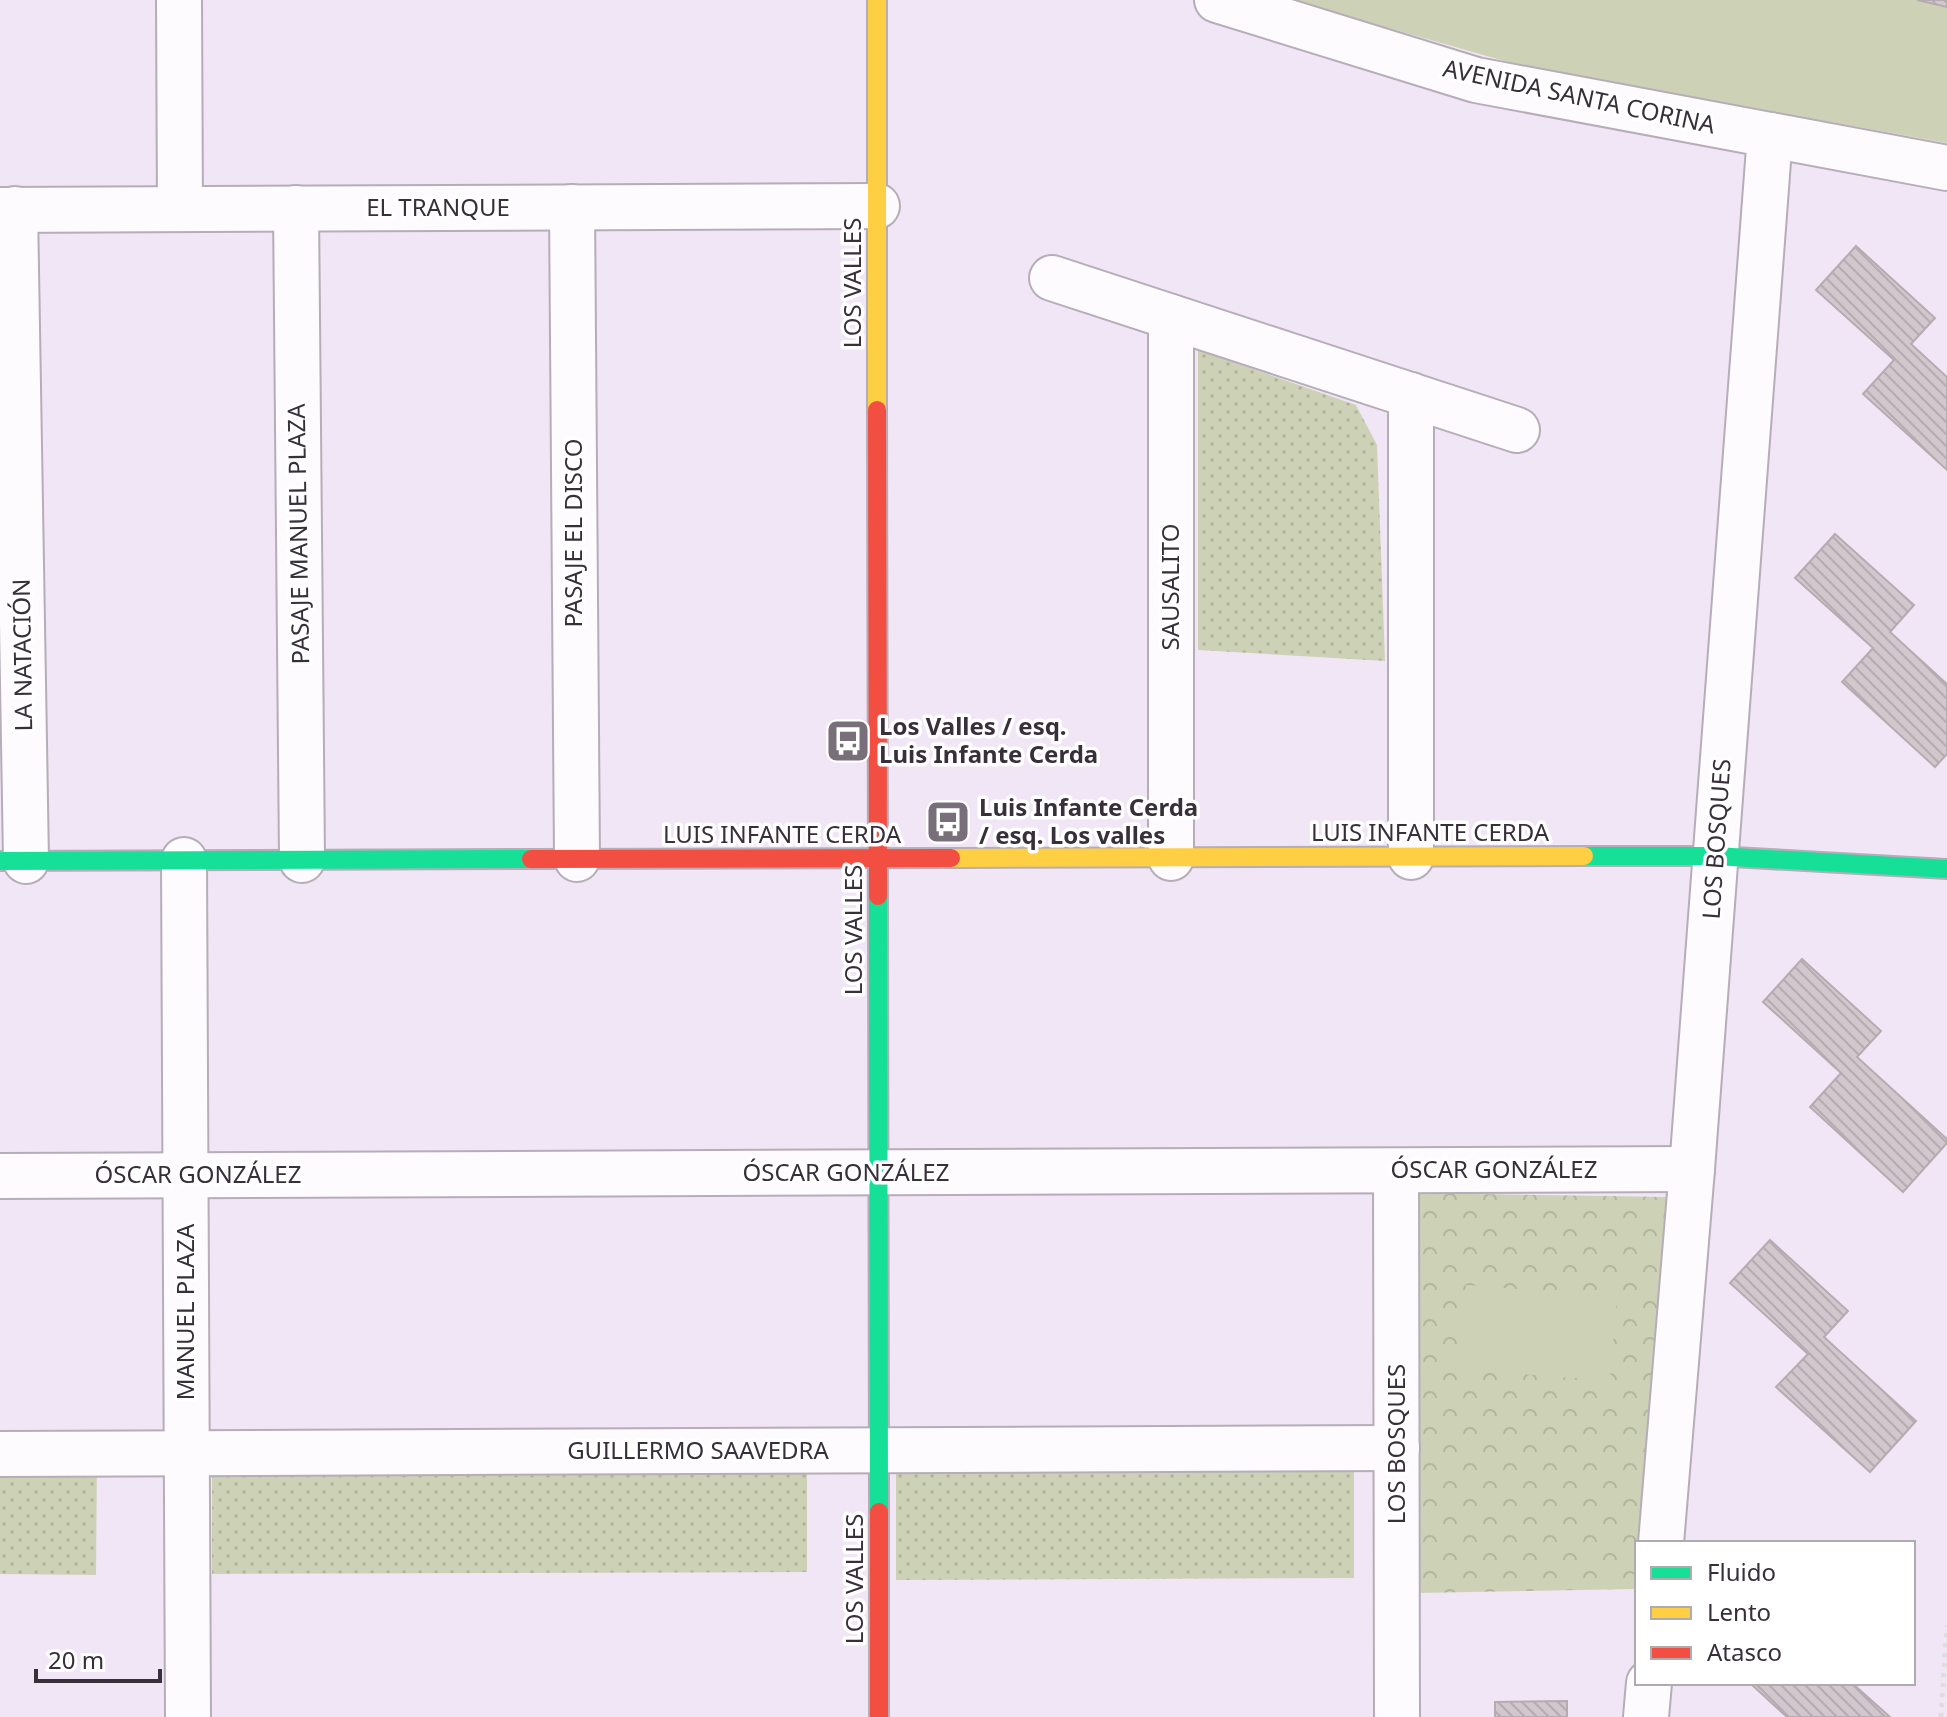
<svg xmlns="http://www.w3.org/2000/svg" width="1947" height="1717" font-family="'Noto Sans',sans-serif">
  <defs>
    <pattern id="grass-dots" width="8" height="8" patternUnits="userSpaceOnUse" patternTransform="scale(2)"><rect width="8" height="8" fill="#cdd2b7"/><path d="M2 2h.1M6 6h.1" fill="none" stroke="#b1b59e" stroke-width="1.8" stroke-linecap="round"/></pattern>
    <pattern id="park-crowns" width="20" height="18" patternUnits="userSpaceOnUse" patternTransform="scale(2)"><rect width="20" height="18" fill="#cdd2b7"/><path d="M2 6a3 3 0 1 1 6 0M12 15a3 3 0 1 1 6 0" fill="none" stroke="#b1b59e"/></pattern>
    <pattern id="building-back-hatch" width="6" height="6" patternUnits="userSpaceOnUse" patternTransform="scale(2)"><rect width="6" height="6" fill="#d2c7cc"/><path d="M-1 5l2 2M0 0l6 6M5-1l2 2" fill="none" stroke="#b5abb0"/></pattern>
  </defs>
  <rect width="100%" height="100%" fill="#f1e6f5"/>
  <g fill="url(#grass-dots)">
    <path d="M1198 350 1356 405 1377 445 1385 661 1198 650Z"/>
    <path d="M97 1461 96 1575 0 1574V1463Z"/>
    <path d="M1354 1461V1578L896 1580V1462Z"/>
    <path d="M807 1465V1572L212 1574V1468Z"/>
  </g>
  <path fill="url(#park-crowns)" d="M1414 1193 1668 1197 1640 1543H1637L1636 1589 1417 1593Z"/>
  <g fill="#cdd2b7">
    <path d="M1290 0H1947V143L1522 66Z"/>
    <path d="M1466 1285 1617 1297 1610 1381 1459 1369Z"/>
  </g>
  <g fill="url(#building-back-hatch)" stroke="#b6abb1" stroke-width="2">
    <path d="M1917 0H1947V7Z"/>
    <path d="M1856 246 1935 318 1911 344 1947 377V470L1863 394 1894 360 1816 290Z"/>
    <path d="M1835 534 1914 605 1890 632 1947 684V754L1935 767 1842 682 1873 648 1795 578Z"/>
    <path d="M1802 959 1881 1031 1857 1057 1947 1139V1143L1903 1192 1810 1107 1841 1073 1763 1002Z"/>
    <path d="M1770 1240 1848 1311 1824 1337 1916 1421 1870 1472 1776 1387 1808 1354 1730 1283Z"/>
    <path d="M1754 1683H1852L1890 1717H1787L1752 1685Z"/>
    <path d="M1567 1701V1717H1495V1702Z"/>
  </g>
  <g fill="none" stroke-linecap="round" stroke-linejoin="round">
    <g stroke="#b5adb8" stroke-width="48">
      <g id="street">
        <path d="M179 0 180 209"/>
        <path d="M1217 0 1476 80 1947 168"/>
        <path d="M572 207 577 859"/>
        <path d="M296 208 302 860"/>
        <path d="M15 209 26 861"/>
        <path d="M0 210 877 206"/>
        <path d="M1052 278 1517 430"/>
        <path d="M1171 317V858"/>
        <path d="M1411 395V857"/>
        <path d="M184 860 188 1717"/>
        <path d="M1396 1171 1397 1717"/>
        <path d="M0 1176 1692 1169"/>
        <path d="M0 1454 1397 1448"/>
        <path d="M1661 1543 1692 1169 1770 135"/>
        <path d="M1646 1717 1649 1683"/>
      </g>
    </g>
    <g stroke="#b5adb8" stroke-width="22">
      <g id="fast">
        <path d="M1584 856H1715L1947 869"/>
        <path d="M0 861 531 859"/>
        <path d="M878 896 879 1512"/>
      </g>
    </g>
    <g stroke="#b5adb8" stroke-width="22">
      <g id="slow">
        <path d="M877 0V410"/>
        <path d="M951 858 1584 856"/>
      </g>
    </g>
    <g stroke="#b5adb8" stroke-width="22">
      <g id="jam">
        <path d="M877 410 878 896"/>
        <path d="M531 859 951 858"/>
        <path d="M879 1512V1717"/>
      </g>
    </g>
    <path stroke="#dfdce0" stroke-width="5" stroke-dasharray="4 6" stroke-linecap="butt" d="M1941 1717 1947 1626"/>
    <use href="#street" stroke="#fdfbfe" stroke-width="44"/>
    <use href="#fast" stroke="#16e098" stroke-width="18"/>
    <use href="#slow" stroke="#ffcf43" stroke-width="18"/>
    <use href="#jam" stroke="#f24e42" stroke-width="18"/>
  </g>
  <defs>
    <g id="bus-square" transform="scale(2.3)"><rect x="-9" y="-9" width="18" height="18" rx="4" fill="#786f7b" stroke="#fff"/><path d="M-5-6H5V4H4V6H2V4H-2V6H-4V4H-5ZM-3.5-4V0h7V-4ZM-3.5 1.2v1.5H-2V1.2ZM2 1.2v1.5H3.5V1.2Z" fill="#fff"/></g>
  </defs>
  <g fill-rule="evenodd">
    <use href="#bus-square" x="848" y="741"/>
    <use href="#bus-square" x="948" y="822"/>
  </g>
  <g text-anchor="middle" stroke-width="7" stroke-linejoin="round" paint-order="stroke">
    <g font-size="24" fill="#372f39" stroke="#fff">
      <text transform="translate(1579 97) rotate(12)" y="8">AVENIDA SANTA CORINA</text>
      <text x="438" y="216">EL TRANQUE</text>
      <text transform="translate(853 283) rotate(-90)" y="8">LOS VALLES</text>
      <text transform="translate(574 533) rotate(-90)" y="8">PASAJE EL DISCO</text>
      <text transform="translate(299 534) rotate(-91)" y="8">PASAJE MANUEL PLAZA</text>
      <text transform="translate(1171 587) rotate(-90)" y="8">SAUSALITO</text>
      <text transform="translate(23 655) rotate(-91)" y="8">LA NATACIÓN</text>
      <text x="1430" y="841">LUIS INFANTE CERDA</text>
      <text x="782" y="843">LUIS INFANTE CERDA</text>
      <text transform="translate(1717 839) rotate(-86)" y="8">LOS BOSQUES</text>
      <text transform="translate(854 930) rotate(-90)" y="8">LOS VALLES</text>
      <text x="1494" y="1178">ÓSCAR GONZÁLEZ</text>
      <text x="846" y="1181">ÓSCAR GONZÁLEZ</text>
      <text x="198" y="1183">ÓSCAR GONZÁLEZ</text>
      <text transform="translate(186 1312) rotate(-90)" y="8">MANUEL PLAZA</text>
      <text transform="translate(1397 1444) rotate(-90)" y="8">LOS BOSQUES</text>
      <text x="698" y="1459">GUILLERMO SAAVEDRA</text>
      <text transform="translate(855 1579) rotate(-90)" y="8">LOS VALLES</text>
    </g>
    <g font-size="24" font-weight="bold" fill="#372f39" stroke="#fff" text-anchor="start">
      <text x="879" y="735">Los Valles / esq.<tspan x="879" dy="28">Luis Infante Cerda</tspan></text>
      <text x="979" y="816">Luis Infante Cerda<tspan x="979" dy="28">/ esq. Los valles</tspan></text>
    </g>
  </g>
  <rect x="1635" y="1541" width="280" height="144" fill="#ffffff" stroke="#afacb0" stroke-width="2"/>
  <rect x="1651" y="1567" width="40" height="12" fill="#16e098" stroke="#afacb0" stroke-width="2"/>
  <text x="1707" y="1581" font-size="24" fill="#372f39">Fluido</text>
  <rect x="1651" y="1607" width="40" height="12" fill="#ffcf43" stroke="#afacb0" stroke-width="2"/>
  <text x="1707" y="1621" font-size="24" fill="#372f39">Lento</text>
  <rect x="1651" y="1647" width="40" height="12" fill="#f24e42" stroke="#afacb0" stroke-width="2"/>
  <text x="1707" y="1661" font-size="24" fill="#372f39">Atasco</text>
  <path d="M36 1669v12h124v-12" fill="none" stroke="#372f39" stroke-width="4"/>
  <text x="48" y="1669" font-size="24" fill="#372f39" stroke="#ffffff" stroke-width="6" paint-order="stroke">20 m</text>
</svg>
